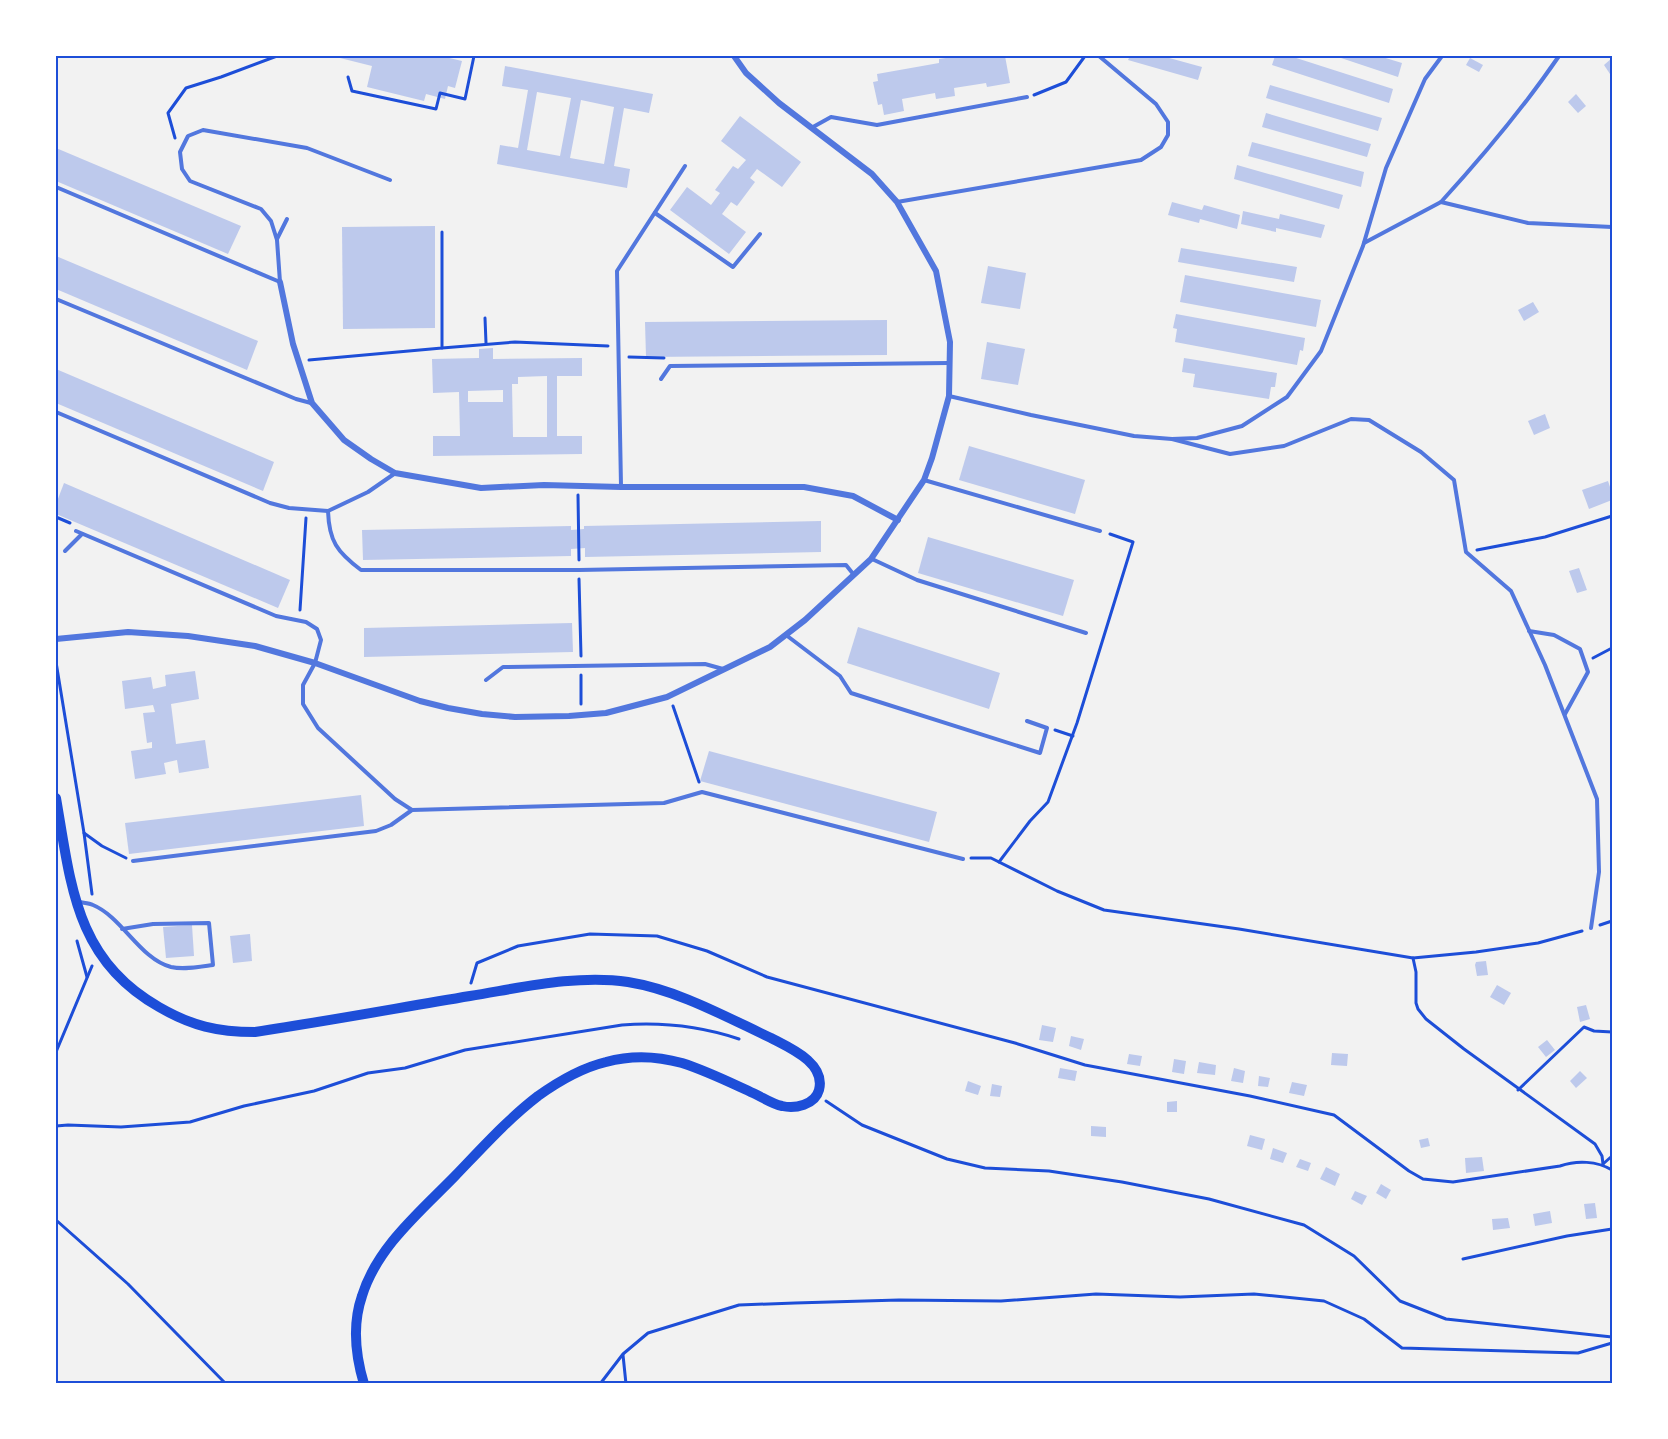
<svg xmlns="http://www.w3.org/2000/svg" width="1668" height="1439" font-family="'Archivo Narrow',sans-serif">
  <rect width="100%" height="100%" fill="#f2f2f2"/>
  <g fill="#bdc9ec" fill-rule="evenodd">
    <path d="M332 56H441L462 61 455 88 448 86 445 99 426 94 424 101 367 87 372 66Z"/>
    <path d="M959 56H1005L1010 83 987 87 986 83 954 88 955 96 936 99 935 93 902 99 904 111 884 115 882 104 878 105 873 82 878 81 877 74 939 63V59Z"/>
    <path d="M1130 56H1162L1202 67 1198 80 1128 60Z"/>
    <path d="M1275 56H1290L1393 89 1389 103 1272 65Z"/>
    <path d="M1335 56H1379L1402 63 1398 77Z"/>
    <path d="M1470 58 1483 65 1479 72 1466 65Z"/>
    <path d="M1612 58V72L1610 74 1604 65Z"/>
    <path d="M505 66 653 94 649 113 624 108 614 166 630 169 627 188 497 164 500 145 518 148 528 90 502 86ZM537 92 571 98 560 156 527 150ZM581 100 614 107 604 164 570 158Z"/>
    <path d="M1270 85 1382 118 1378 131 1266 98Z"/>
    <path d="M1576 94 1586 106 1578 113 1568 102Z"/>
    <path d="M1266 113 1371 144 1367 157 1262 127Z"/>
    <path d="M740 116 801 162 782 187 757 169 750 178 755 182 737 206 731 202 722 214 746 232 729 254 670 210 687 187 711 205 720 193 715 190 733 166 738 169 746 160 721 141Z"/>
    <path d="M1252 142 1364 172 1361 187 1248 156Z"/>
    <path d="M56 148 241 226 228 254 56 181Z"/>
    <path d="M1237 165 1343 195 1339 209 1234 179Z"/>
    <path d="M1172 202 1202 210 1204 205 1240 215 1237 229 1200 219 1199 223 1168 215Z"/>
    <path d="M1243 211 1279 219 1280 214 1325 225 1321 238 1276 228V232L1241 224Z"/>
    <path d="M435 226V328L343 329 342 227Z"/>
    <path d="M1181 248 1297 267 1294 282 1178 262Z"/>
    <path d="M56 256 258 341 247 370 56 289Z"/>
    <path d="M988 266 1026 273 1020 309 981 303Z"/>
    <path d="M1185 275 1321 300 1316 327 1180 302Z"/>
    <path d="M1533 302 1539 312 1524 321 1518 310Z"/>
    <path d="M1176 314 1305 338 1303 351 1300 350 1297 365 1175 342 1177 329 1173 328Z"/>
    <path d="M887 320V355L646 357 645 322Z"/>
    <path d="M987 342 1025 349 1018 385 981 379Z"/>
    <path d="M493 348V359L582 358V376H557V436H582V454L433 456V436H460L459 392 433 393 432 359 479 358V349ZM547 376V437H513L512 384H518V377ZM503 390V402H468V391Z"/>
    <path d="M1184 358 1277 373 1275 387H1271L1269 399 1193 387 1195 374 1182 372Z"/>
    <path d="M56 369 274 462 263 491 56 403Z"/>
    <path d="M1545 414 1550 428 1534 435 1528 421Z"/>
    <path d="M969 446 1085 480 1075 514 959 480Z"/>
    <path d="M1608 481 1612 493V500L1589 509 1582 490Z"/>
    <path d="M64 483 290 580 278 608 56 514V504Z"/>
    <path d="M821 521V552L585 557V548L571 549V556L363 560 362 530 571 526V530L584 529V526Z"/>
    <path d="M928 537 1074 580 1063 616 918 573Z"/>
    <path d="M1579 568 1587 590 1577 593 1569 571Z"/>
    <path d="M572 623 573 652 364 657V628Z"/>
    <path d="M858 627 1000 673 989 709 847 663Z"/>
    <path d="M195 671 199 699 171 704 176 744 205 740 209 768 179 773 177 760 164 763 166 774 135 779 131 751 152 748V742L147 743 143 713 155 712 153 705 125 709 122 681 151 677 153 689 166 686 165 675Z"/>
    <path d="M709 751 937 812 929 842 700 781Z"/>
    <path d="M361 795 364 826 129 854 125 823Z"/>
    <path d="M192 925 194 956 166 958 163 927Z"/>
    <path d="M250 934 252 961 233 963 230 936Z"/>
    <path d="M1486 961 1488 975 1477 976 1475 965 1476 962Z"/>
    <path d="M1497 985 1511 993 1504 1005 1490 997Z"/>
    <path d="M1586 1005 1590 1019 1580 1022 1577 1007Z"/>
    <path d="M1042 1025 1056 1028 1053 1042 1039 1040Z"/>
    <path d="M1071 1036 1084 1039 1081 1050 1069 1046Z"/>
    <path d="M1547 1040 1555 1050 1546 1057 1538 1047Z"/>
    <path d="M1332 1053 1348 1054 1347 1066 1331 1065Z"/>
    <path d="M1129 1054 1142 1056 1140 1066 1127 1064Z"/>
    <path d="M1174 1059 1186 1061 1184 1074 1172 1072Z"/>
    <path d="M1199 1062 1216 1065 1215 1075 1197 1073Z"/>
    <path d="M1060 1068 1077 1071 1075 1081 1058 1078Z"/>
    <path d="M1234 1068 1245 1071 1243 1083 1231 1081Z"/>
    <path d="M1580 1071 1587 1078 1576 1088 1570 1081Z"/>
    <path d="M1259 1076 1270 1078 1268 1087 1258 1086Z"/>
    <path d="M968 1081 981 1086 978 1095 965 1091Z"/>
    <path d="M1292 1082 1307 1085 1304 1096 1289 1093Z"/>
    <path d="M992 1084 1002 1086 1000 1097 990 1096Z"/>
    <path d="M1177 1101V1112H1167V1102Z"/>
    <path d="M1091 1126 1106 1127V1137L1091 1136Z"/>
    <path d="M1250 1135 1265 1139 1262 1150 1247 1146Z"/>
    <path d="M1428 1138 1430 1146 1421 1148 1419 1140Z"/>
    <path d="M1273 1148 1287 1153 1283 1163 1270 1159Z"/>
    <path d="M1482 1157 1484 1171 1466 1173 1465 1158Z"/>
    <path d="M1300 1159 1311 1163 1308 1171 1296 1167Z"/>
    <path d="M1326 1167 1340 1174 1335 1186 1320 1179Z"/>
    <path d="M1381 1184 1391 1190 1386 1199 1376 1193Z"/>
    <path d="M1355 1191 1367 1196 1362 1205 1351 1199Z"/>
    <path d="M1595 1203 1597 1218 1586 1219 1584 1204Z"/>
    <path d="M1550 1211 1552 1223 1535 1226 1533 1214Z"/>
    <path d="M1508 1218 1510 1228 1493 1230 1492 1219Z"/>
  </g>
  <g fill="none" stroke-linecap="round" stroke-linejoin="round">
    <g stroke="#1d4ed8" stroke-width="3">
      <path d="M348 77 352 91 436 109 440 93 465 99 474 56"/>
      <path d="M1034 95 1066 82 1085 56"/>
      <path d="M175 138 168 113 186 88 221 77 277 56"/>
      <path d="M485 318 486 343"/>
      <path d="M442 348 515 342 608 346"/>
      <path d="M629 357 664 358"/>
      <path d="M309 360 442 348V232"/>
      <path d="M578 495 579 560"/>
      <path d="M56 517 70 523"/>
      <path d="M1477 550 1545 537 1612 516"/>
      <path d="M579 579 581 656"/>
      <path d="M300 610 306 518"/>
      <path d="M1593 658 1612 648"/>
      <path d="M56 662 84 833 92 894"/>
      <path d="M581 675V704"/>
      <path d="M673 706 699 782"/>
      <path d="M1055 730 1073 736"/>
      <path d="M84 833 102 846 126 858"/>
      <path d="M971 858H991L1057 891 1104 910 1239 929 1413 958 1476 952 1538 943 1582 931"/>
      <path d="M999 862 1030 821 1048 802 1077 723 1133 542 1110 534"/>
      <path d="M1600 925 1612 921"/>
      <path d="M77 941 87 977"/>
      <path d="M1413 958 1416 972V1003L1418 1009 1426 1019 1464 1049 1595 1144 1602 1156 1603 1164"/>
      <path d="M471 983 477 963 518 946 590 934 657 936 707 951 767 977 1015 1043 1085 1065 1250 1096 1334 1115 1409 1171 1423 1179 1453 1182 1560 1166C1577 1160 1597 1161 1612 1170"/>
      <path d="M56 1052 92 966"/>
      <path d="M1518 1090 1584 1027 1594 1031 1612 1032"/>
      <path d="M826 1101 862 1125 947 1159 985 1168 1049 1171 1122 1182 1209 1199 1304 1225 1354 1256 1400 1301 1446 1319 1612 1337"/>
      <path d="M56 1126 68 1125 121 1127 190 1122 244 1106 314 1091 368 1073 405 1068 465 1050 622 1025C661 1022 703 1027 739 1039"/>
      <path d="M1603 1164 1612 1156"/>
      <path d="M56 1220 128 1284 226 1384"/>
      <path d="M1463 1259 1567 1236 1612 1229"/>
      <path d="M623 1355 626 1384"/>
      <path d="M600 1384 623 1354 648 1333 739 1305 795 1303 899 1300 1001 1301 1096 1294 1180 1297 1254 1294 1324 1301 1364 1319 1402 1348 1578 1353 1612 1343"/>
    </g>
    <g stroke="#5277de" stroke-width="4">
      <path d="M813 127 831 117 877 125 1027 97"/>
      <path d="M56 187 280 282 277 240 271 221 261 209 190 181 182 169 180 152 188 136 203 130 307 148 390 180"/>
      <path d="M897 202 1141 160 1161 147 1168 135V122L1156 104 1099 56"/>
      <path d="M1441 202C1483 156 1524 107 1559 56"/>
      <path d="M655 213 733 267 760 234"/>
      <path d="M277 239 287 219"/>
      <path d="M1364 243 1441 202 1528 223 1612 227"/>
      <path d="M56 299 296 399 311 403"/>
      <path d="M661 379 670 366 949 363"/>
      <path d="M949 396 1031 415 1134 436 1172 439 1197 438 1242 426 1287 397 1321 351 1363 246 1386 168 1425 79 1442 56"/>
      <path d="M56 412 270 503 289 508 328 511 368 492 394 474"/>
      <path d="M1172 439 1230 454 1284 446 1351 419 1369 420 1421 452 1454 480 1466 552 1511 591 1545 665 1597 799 1599 872 1591 928"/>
      <path d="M924 480 1100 531"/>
      <path d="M621 486 617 271 685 166"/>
      <path d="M328 511C329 541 337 552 361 570H579L846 565 854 575"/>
      <path d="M76 531 276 616 306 622 317 629 321 640 315 663 303 685V704L318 728 395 799 412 810 391 825 376 831 133 861"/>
      <path d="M65 551 82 534"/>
      <path d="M872 559 917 580 1086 633"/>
      <path d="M1529 631 1554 635 1580 649 1588 672 1565 714"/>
      <path d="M786 635 840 676 851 693 1040 753 1047 728 1027 721"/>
      <path d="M486 680 503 667 705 664 723 669"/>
      <path d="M412 810 664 803 702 792 963 859"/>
      <path d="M79 902C84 903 89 903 93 905 122 917 140 959 171 967 184 970 199 967 213 965L209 923 153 924 122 929"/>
    </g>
    <g stroke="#5277de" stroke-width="6">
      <path d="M280 282 293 344 312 403 344 440 371 459 395 473 481 488 544 485 621 487H804L853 496 898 520"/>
      <path d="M56 639 128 632 188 636 255 646 315 663 420 701 448 708 482 714 515 717 569 716 606 713 667 697 770 647 805 620 871 559 924 480 932 458 949 396 950 342 936 271 897 202 872 174 779 103 746 73 734 56"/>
    </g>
    <path stroke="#1d4ed8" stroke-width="10" d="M56 798C71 884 75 960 159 1007 192 1026 217 1032 255 1032 327 1021 398 1008 470 996 520 988 577 974 628 982 678 990 726 1017 771 1038 790 1048 826 1063 819 1090 815 1105 795 1109 782 1106 772 1104 762 1097 753 1093 729 1082 707 1071 682 1063 657 1056 631 1055 606 1062 581 1068 559 1081 538 1096 508 1119 482 1148 455 1176 421 1211 377 1247 362 1296 352 1325 355 1354 364 1384"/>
  </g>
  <rect width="1668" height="1439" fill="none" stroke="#ffffff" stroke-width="114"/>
  <rect x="57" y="57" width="1554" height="1325" fill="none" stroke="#1d4ed8" stroke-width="2"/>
</svg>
